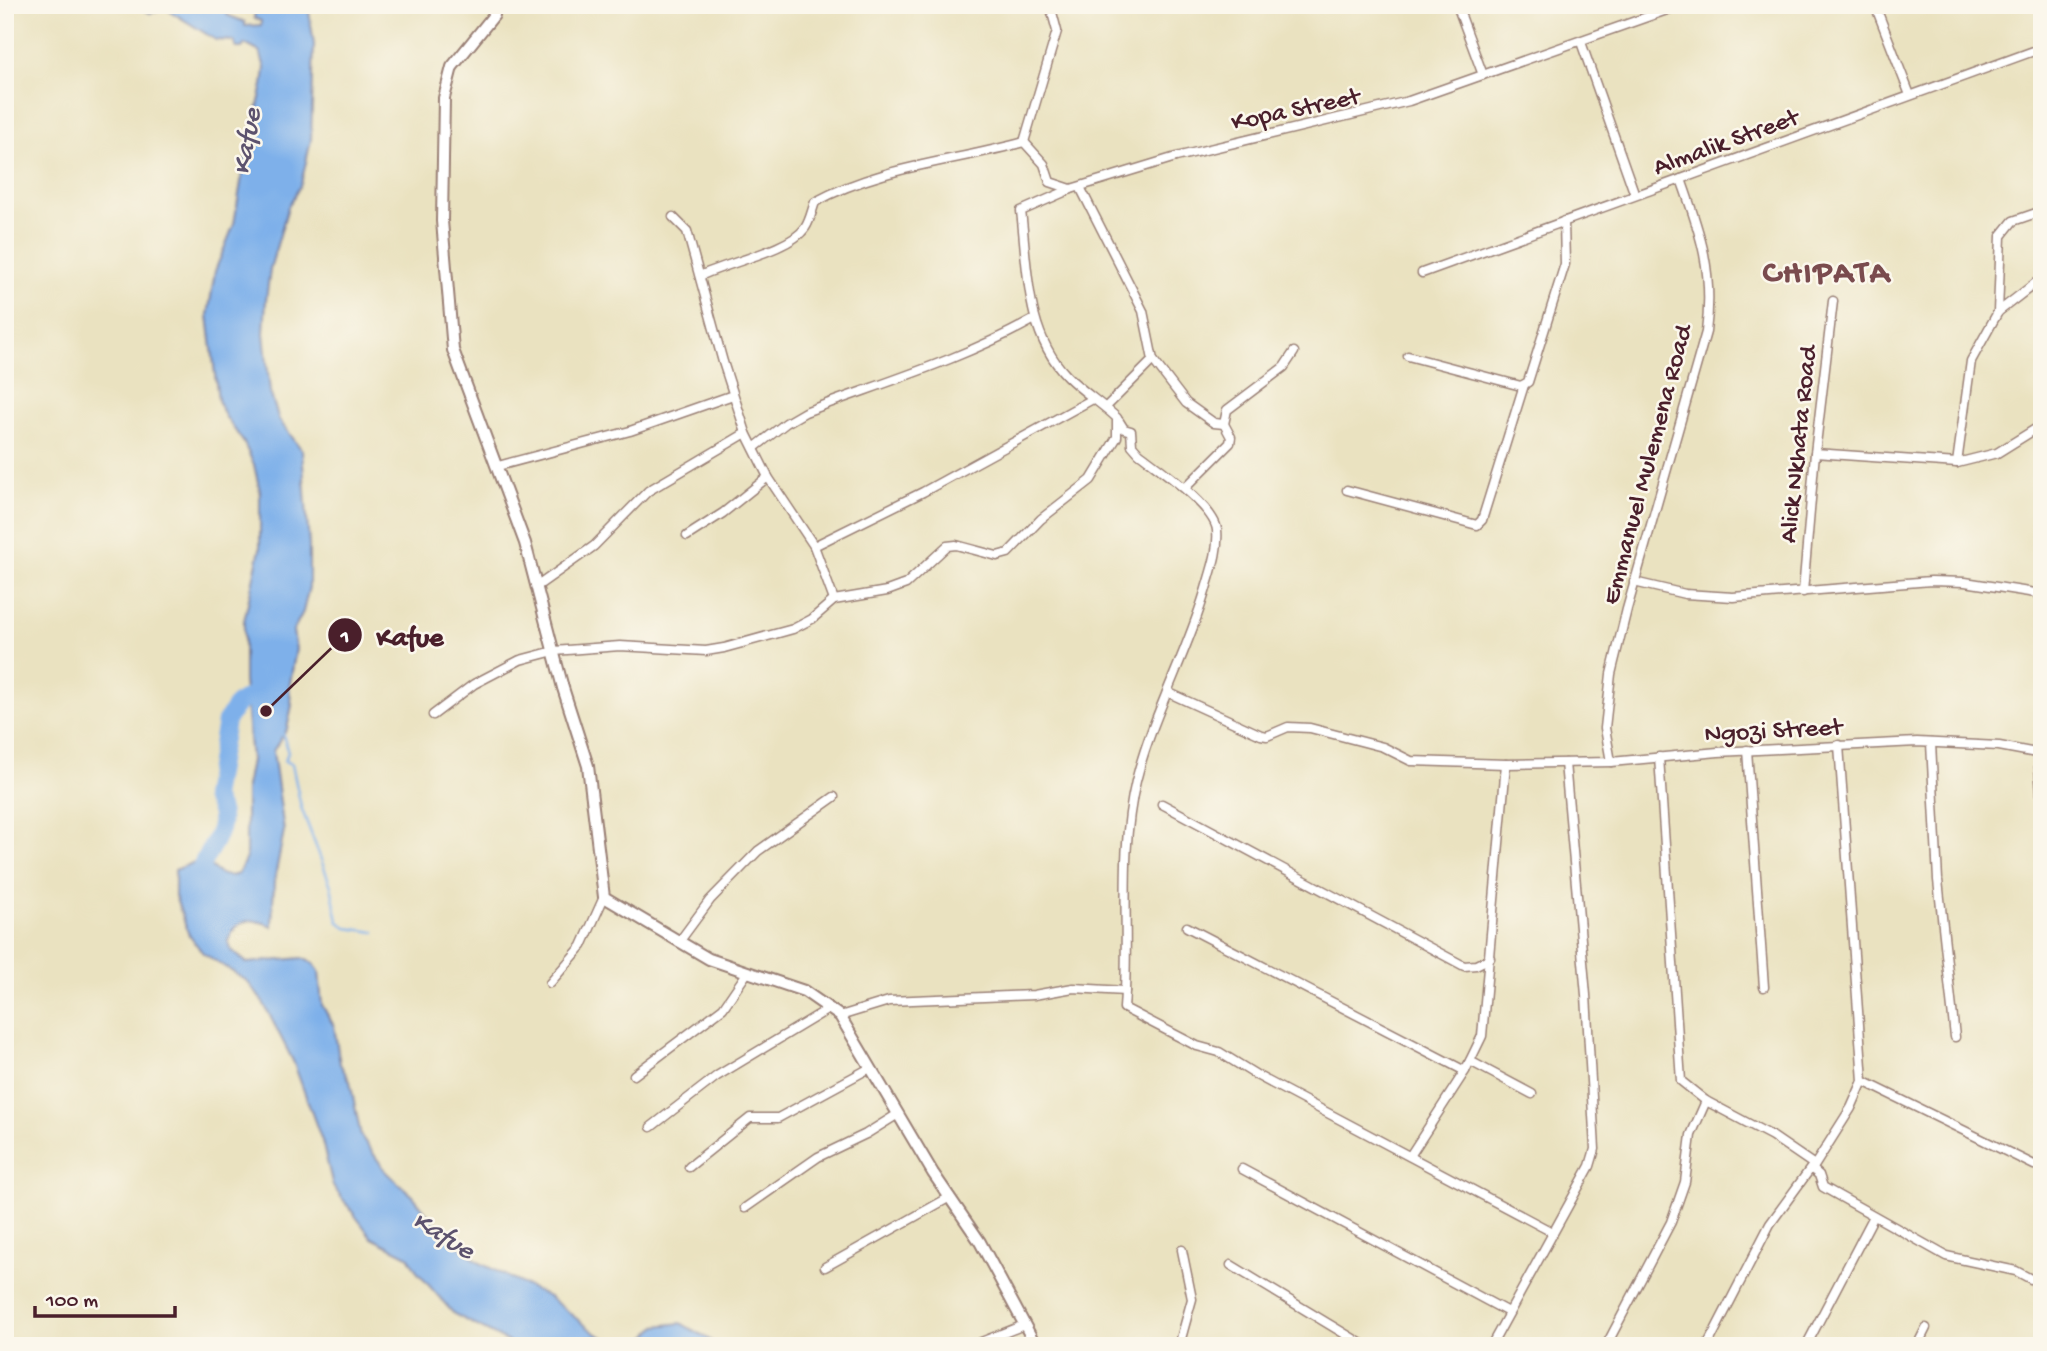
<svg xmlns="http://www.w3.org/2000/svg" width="2047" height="1351" font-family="'Gochi Hand',sans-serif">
  <rect width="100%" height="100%" fill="#fbf7ec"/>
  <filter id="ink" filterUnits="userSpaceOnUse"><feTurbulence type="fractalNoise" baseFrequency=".0143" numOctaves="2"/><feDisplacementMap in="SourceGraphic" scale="14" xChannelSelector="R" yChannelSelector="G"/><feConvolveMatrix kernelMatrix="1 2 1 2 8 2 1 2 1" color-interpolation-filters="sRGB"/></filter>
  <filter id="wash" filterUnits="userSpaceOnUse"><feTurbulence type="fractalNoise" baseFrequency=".00686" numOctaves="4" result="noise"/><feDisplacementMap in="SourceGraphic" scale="28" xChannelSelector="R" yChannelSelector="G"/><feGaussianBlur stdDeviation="1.57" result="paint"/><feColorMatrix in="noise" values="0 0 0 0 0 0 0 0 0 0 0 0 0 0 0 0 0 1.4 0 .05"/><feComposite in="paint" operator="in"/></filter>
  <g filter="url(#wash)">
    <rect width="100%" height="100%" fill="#eae2c0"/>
    <g fill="#7eb0ea" stroke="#64688a" stroke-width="2">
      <path d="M136 5C168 5 195 11 227 9V15L245 22V26L261 25V21L254 18 255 9 251 5H308L314 44 311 140 301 184 288 207 270 269 266 300 264 333 270 392 279 420 302 450 309 545V587L303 612 293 631 296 649 289 689 292 705 287 729 273 751 284 831 274 882 272 926C250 917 236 918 228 942L231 950 247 963 302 958 313 963 319 971 322 1005 334 1026 340 1064 350 1081 361 1136 387 1173 413 1196 442 1232 480 1263 549 1297 595 1333 621 1346H516L454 1314 418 1273 408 1256 372 1238 333 1186 322 1141 293 1061 263 1002 247 981 203 953 189 935 175 896V870L199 860C214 867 220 881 238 874L246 858V786L251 760 244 681V621L260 549V491L254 465 244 443 225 416 218 400 208 315 215 271 234 224 244 164 263 85 265 68 260 52 245 44 242 48H236L234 41 216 40 165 8 150 13Z"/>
      <path d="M681 1323C692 1331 709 1336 716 1346H647L644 1339 657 1326Z"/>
    </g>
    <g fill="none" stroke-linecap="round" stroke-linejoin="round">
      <path stroke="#7eb0ea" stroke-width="2.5" d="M283 734 288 753 284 761 292 764 301 807 331 886 338 921 347 928 375 932"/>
      <path stroke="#7eb0ea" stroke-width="18" d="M200 884C196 849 239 834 213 797L226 721 238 703 267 687"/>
    </g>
  </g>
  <g filter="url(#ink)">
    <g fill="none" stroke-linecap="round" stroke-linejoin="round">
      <g stroke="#9a8076" stroke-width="11">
        <g id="minor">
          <path d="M1457 5 1483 75"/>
          <path d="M1875 5 1910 95"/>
          <path d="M1581 42 1635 195"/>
          <path d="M1024 142 1057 31 1050 5"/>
          <path d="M1024 142 1044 164 1050 182 1071 189"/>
          <path d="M1080 187 1143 311 1153 360 1186 403 1214 423 1224 424 1227 410 1284 367 1294 352"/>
          <path d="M673 217 687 231 723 362 746 433 768 477 814 546 834 600"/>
          <path d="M1422 273 2042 48"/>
          <path d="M700 276C726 263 790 250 805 228 810 221 812 210 815 202 881 166 953 162 1024 142"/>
          <path d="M1998 312 2001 236 2013 221 2042 211"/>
          <path d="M1408 356 1521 386 1528 382 1565 264 1564 221"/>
          <path d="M1106 407 1153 360"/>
          <path d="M1119 421 1124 429 1131 431 1132 445 1139 453C1158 468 1214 506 1217 530 1219 551 1211 571 1205 592 1186 656 1152 716 1136 781 1118 855 1130 934 1124 1008L1197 1046 1219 1052 1258 1076 1552 1232"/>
          <path d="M754 448 786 423 805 412C882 383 961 360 1033 320"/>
          <path d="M1815 453 1957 463 1997 453 2042 425"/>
          <path d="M1957 463 1971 361 1998 312 2042 278"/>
          <path d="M498 466 630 431 733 395"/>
          <path d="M1185 488 1230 443 1231 437 1224 424"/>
          <path d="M1347 490 1477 525 1482 520 1524 385"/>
          <path d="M687 536 723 513 768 477"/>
          <path d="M814 546 923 492 1091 400"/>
          <path d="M1634 582 1685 594 1733 597 1931 581 1965 582 2042 594"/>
          <path d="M536 587 594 546 648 491 746 433"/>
          <path d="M1803 592 1815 453 1833 301"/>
          <path d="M1167 692 1261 735 1267 736 1288 727 1310 728 1383 747 1411 761 1506 764 1611 762 1718 752 1917 742 1999 746 2042 754"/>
          <path d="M433 715 474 684 520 660 554 651 620 646 706 651 724 648 793 629 812 619 834 600 887 591 906 584 947 546 956 545 997 556 1008 553 1041 519 1091 480 1117 437V418C1101 403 1083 392 1067 376 1025 333 1028 268 1021 211L1071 189 1176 157 1409 101 1681 5"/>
          <path d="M1931 743 1938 880 1955 1037"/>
          <path d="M1747 750 1764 987"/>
          <path d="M2038 753 2042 807"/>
          <path d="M1659 757 1681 1081 1706 1101 1772 1136 1813 1164 1812 1169 1819 1175 1823 1187 1946 1256 2016 1271 2042 1285"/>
          <path d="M1611 762 1605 728 1611 674 1627 609 1706 332C1714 272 1701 235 1681 179"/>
          <path d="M1162 804 1464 966 1476 965 1490 958"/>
          <path d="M1187 927 1465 1071"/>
          <path d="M679 942 710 900 758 851 834 797"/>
          <path d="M550 983 582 946 604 897"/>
          <path d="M840 1016 889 1001 1034 995 1073 988 1125 991"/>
          <path d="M1470 1061 1532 1094"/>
          <path d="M634 1075 723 1008 747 973"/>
          <path d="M1863 1081 2034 1165"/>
          <path d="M651 1127 717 1076 830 1008"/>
          <path d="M1410 1156 1465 1071 1482 1036 1506 764"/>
          <path d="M689 1167 750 1118H778L870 1068"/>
          <path d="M1813 1168 1851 1108 1863 1081 1839 745"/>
          <path d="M1242 1169 1508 1312"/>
          <path d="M745 1208 818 1157 866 1134 898 1114"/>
          <path d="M1231 1265 1365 1346"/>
          <path d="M825 1267 950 1197"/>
          <path d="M971 1346 1024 1325"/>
          <path d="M1179 1346 1192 1299 1182 1250"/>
          <path d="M1491 1346 1590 1166 1595 1149 1586 995 1565 763"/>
          <path d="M1606 1346 1671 1222 1685 1182 1691 1135 1706 1101"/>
          <path d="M1707 1346 1770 1224 1813 1165"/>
          <path d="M1806 1346 1874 1216"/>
          <path d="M1917 1346 1926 1328"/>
        </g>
      </g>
      <g stroke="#9a8076" stroke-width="14">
        <path id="tertiary" d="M494 5V15L452 67 444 98 442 221 453 350 525 543 563 688 588 766 604 897 709 959 804 991 840 1016 933 1173 980 1242 1036 1346"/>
      </g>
      <use href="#minor" stroke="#fff" stroke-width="8"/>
      <use href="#tertiary" stroke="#fff" stroke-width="10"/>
    </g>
  </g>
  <g text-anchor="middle" stroke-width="5" stroke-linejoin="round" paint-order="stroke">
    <g font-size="26" fill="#4a1f2b" stroke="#fbf7ec">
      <text transform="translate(1295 107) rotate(-12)" y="9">Kopa Street</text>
      <text transform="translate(1725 140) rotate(-20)" y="9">Almalik Street</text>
      <text transform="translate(1796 444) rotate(-84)" y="9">Alick Nkhata Road</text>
      <text transform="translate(1645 464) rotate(-75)" y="9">Emmanuel Mulemena Road</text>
      <text transform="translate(1773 728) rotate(-3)" y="9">Ngozi Street</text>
    </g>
    <g font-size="28" font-style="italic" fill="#5c526e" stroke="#fbf7ec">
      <text transform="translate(244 141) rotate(-80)" y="10">Kafue</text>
      <text transform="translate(445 1233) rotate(32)" y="10">Kafue</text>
    </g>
    <g font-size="33" font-weight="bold" letter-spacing="2" fill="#7a4b4e" stroke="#fbf7ec">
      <text x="1827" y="281">CHIPATA</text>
    </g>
  </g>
  <path fill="none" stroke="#4a1f2b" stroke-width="2.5" d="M266 711L345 635"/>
  <g fill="#4a1f2b" stroke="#fbf7ec" stroke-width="2.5">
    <circle cx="266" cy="711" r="7"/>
    <circle cx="345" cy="635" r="18"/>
  </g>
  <g font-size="21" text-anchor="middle" font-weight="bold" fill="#fff">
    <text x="345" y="642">1</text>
  </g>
  <g font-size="28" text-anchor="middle" font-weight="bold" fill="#4a1f2b" stroke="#fbf7ec" stroke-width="5" stroke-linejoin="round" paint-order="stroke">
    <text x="410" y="645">Kafue</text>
  </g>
  <rect width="2047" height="1351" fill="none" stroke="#fbf7ec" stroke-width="28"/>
  <path d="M35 1306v10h140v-10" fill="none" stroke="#4a1f2b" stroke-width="3.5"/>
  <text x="46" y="1306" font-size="21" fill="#4a1f2b" stroke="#fbf7ec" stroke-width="5" paint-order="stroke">100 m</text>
</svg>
